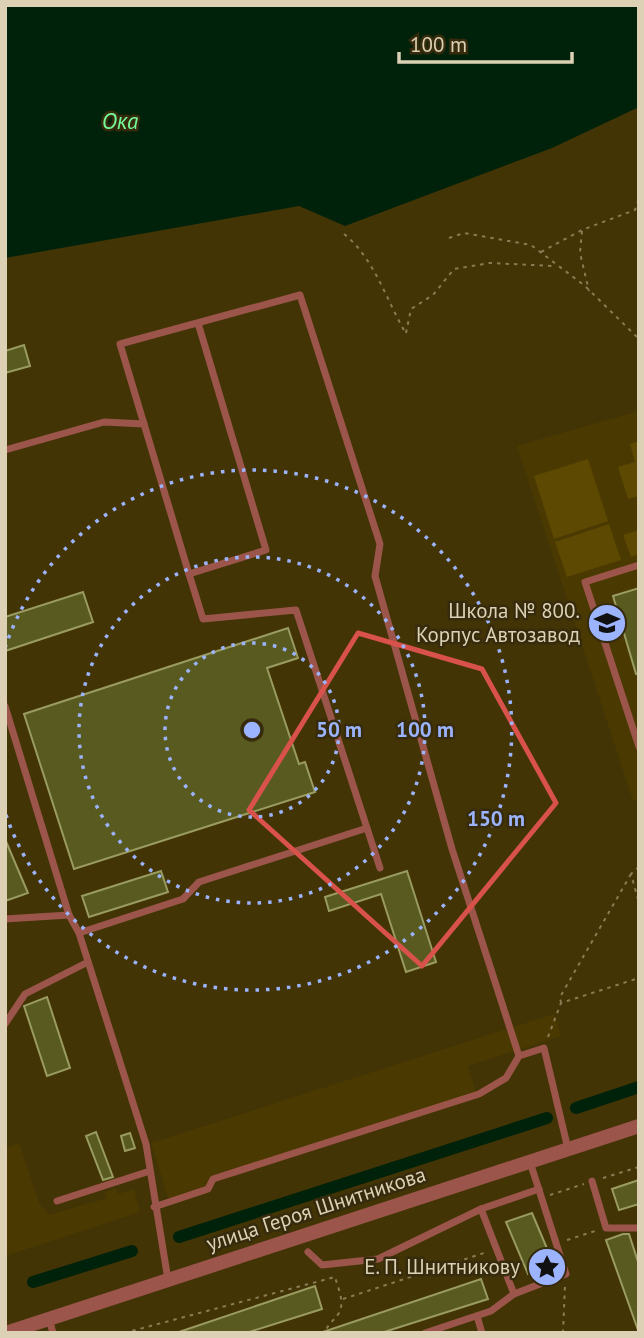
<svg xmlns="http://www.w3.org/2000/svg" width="644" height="1338" font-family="'PT Sans',sans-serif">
  <rect width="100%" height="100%" fill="#433406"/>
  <g fill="#4a3901">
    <path d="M639 411V799L633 801 517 446Z"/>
    <path d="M554 1014 561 1036 468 1066 477 1096 209 1182 211 1190 170 1204 151 1143Z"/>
    <path d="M19 1143 39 1203 49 1215 107 1198 105 1192 116 1188 118 1194 134 1189 140 1212 5 1256V1149Z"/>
  </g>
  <g fill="#5d4902">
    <path d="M639 441V496L628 499 618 467 635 462 630 444Z"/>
    <path d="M588 459 608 521 554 539 534 476Z"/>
    <path d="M609 524 621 560 567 577 555 542Z"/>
    <path d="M639 530V554L631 557 623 535Z"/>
  </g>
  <path fill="#00220a" d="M5 5H639V107L552 148 345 226 299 206 5 258Z"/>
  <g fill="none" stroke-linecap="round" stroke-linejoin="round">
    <g stroke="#00220a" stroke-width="12">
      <path d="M576 1108 639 1087"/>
      <path d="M179 1237 547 1118"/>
      <path d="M33 1282 132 1251"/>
    </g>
  </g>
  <g fill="#595a20" stroke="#999b60" stroke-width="2">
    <path d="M24 345 30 366 5 373V351Z"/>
    <path d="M639 588V673L636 674 613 596Z"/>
    <path d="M83 592 93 622 5 651V617Z"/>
    <path d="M288 628 298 658 267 668 299 764 305 762 315 792 74 869 24 714Z"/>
    <path d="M5 839 28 893 5 901Z"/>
    <path d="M161 871 168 892 89 917 82 896Z"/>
    <path d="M407 871 436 962 406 972 381 894 329 911 325 897Z"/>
    <path d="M47 997 70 1068 47 1076 24 1006Z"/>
    <path d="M96 1132 113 1177 103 1180 86 1136Z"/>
    <path d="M130 1133 135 1148 125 1151 121 1136Z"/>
    <path d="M639 1180V1204L619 1210 612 1189Z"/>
    <path d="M532 1213 554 1265 528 1274 506 1222Z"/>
    <path d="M623 1234H629L639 1265V1333L606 1240Z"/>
    <path d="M481 1279 488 1299 381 1333H320Z"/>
    <path d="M315 1286 322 1309 246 1333H176Z"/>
  </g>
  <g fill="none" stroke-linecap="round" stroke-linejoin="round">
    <g stroke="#897c55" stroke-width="2" stroke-dasharray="3.5 5" stroke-linecap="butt">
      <path d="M582 231 580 253 589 291"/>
      <path d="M344 234C374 258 386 299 405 332"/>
      <path d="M449 238 464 233 531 245 585 286 639 339"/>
      <path d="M541 252 582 230 635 210 639 198"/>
      <path d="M406 333 411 309 433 295 454 269 490 263 554 266"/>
      <path d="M639 867 631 874 639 903"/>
      <path d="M561 1003 560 997 631 874"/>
      <path d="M548 1037 561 1003 639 978"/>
      <path d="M603 1178 639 1167"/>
      <path d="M550 1195 584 1184"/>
      <path d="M567 1240 595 1231"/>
      <path d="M343 1299 487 1252"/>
      <path d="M124 1333 335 1277C338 1288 345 1302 339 1313 334 1321 328 1323 325 1333"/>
      <path d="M563 1333 565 1285"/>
    </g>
    <g stroke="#9b554a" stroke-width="7">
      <path d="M198 323 266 550 189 574 120 344 300 295 380 544 375 576 452 849 519 1056"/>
      <path d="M5 450 104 422 144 424"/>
      <path d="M639 565 585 582 639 747"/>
      <path d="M189 574 203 619 296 610 380 868"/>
      <path d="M5 706 69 915 79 933 146 1144 168 1280"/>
      <path d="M5 919 69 915"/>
      <path d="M79 933 183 899 199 882 367 828"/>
      <path d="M5 1024 25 994 88 962"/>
      <path d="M592 1181 606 1228H639"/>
      <path d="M57 1201 150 1171"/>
      <path d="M154 1207 208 1189 213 1179 479 1094 506 1078 519 1056 544 1048 568 1149"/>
      <path d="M308 1252 322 1265 378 1259 481 1209"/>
      <path d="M514 1294 481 1209 539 1189"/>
      <path d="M477 1316 482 1333"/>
      <path d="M49 1319 53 1333"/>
      <path d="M425 1333 491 1311 514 1294 566 1274 530 1162"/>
    </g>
    <path stroke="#9b554a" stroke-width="14" d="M6 1333 639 1126"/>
  </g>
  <path fill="none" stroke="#d8524b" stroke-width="5" stroke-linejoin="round" d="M358 633 482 669 556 803 422 966 249 810Z"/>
  <g fill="none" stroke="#9cb4fd" stroke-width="3.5" stroke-dasharray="3.5 7">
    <circle cx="252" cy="730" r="87"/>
    <circle cx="252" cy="730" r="173"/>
    <path d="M5 648A260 260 0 1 1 5 812"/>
  </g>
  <defs>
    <g id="school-disc" transform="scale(2.0125)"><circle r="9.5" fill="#9cb4fd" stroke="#362b0d"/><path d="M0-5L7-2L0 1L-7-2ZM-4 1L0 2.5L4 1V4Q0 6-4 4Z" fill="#111"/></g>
    <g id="sight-disc" transform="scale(2.0125)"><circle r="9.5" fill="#9cb4fd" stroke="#362b0d"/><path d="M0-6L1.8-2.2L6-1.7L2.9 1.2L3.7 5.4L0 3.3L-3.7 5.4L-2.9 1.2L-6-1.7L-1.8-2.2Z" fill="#111"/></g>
  </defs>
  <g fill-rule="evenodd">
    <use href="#school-disc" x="607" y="623"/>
    <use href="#sight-disc" x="547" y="1267"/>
  </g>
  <g text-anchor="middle" stroke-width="5" stroke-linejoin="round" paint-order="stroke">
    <g font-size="21" fill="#dcd1b4" stroke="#362b0d" text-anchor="end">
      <text x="580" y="618">Школа № 800.<tspan x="580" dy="24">Корпус Автозавод</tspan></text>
      <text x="520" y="1274">Е. П. Шнитникову</text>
    </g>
    <g font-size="21" fill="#dcd1b4" stroke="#362b0d">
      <text transform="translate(316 1209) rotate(-18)" y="7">улица Героя Шнитникова</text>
    </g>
    <g font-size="23" font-style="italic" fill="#74fb98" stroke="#362b0d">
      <text x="120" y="129">Ока</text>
    </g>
  </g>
  <circle cx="252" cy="730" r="10" fill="#9cb4fd" stroke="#362b0d" stroke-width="3.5"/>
  <g font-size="21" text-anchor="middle" font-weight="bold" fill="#9cb4fd" stroke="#362b0d" stroke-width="5" stroke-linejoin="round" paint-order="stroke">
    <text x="339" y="737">50 m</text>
    <text x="425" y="737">100 m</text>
    <text x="496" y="826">150 m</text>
  </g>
  <rect width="644" height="1338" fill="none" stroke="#dcd1b4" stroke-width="14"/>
  <path d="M399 52v10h173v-10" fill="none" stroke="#dcd1b4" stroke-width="3.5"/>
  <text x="410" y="52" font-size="21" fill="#dcd1b4" stroke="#362b0d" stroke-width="5" paint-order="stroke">100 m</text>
</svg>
